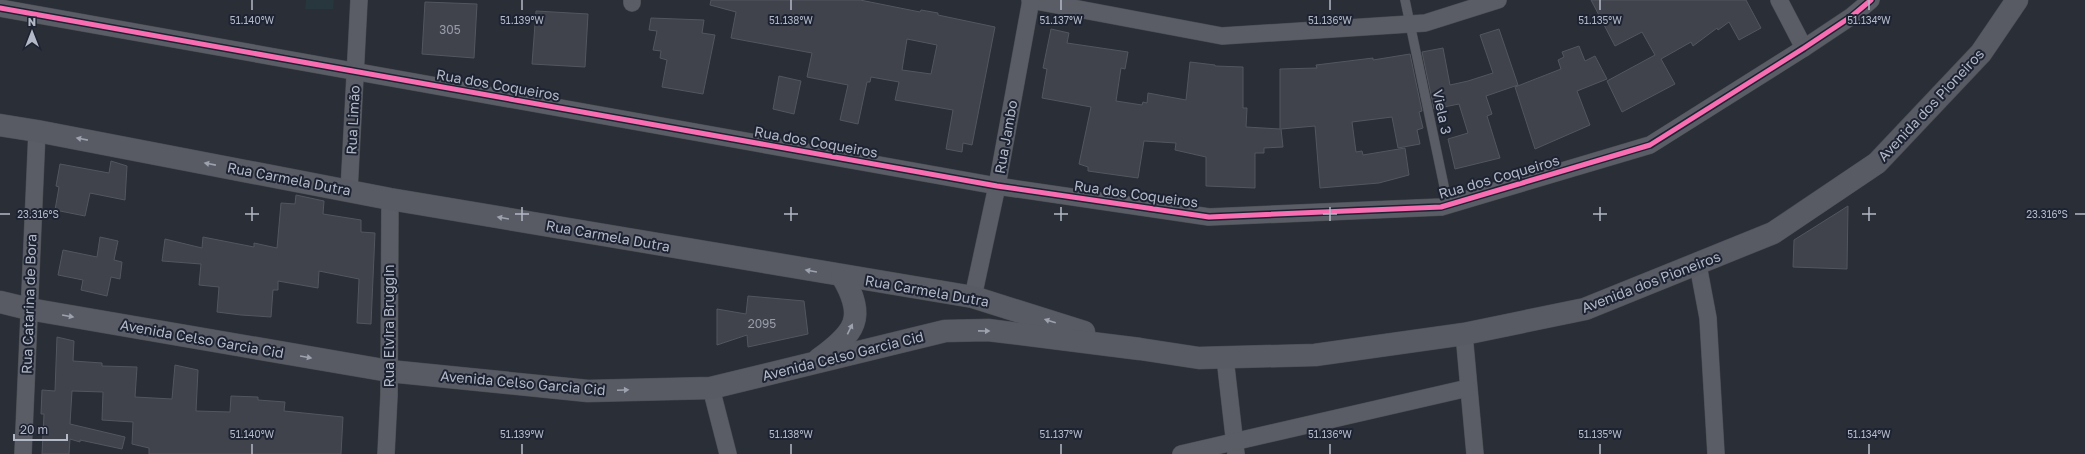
<svg xmlns="http://www.w3.org/2000/svg" width="2085" height="454" font-family="'Golos Text',sans-serif">
  <rect width="100%" height="100%" fill="#2a2e37"/>
  <path fill="#27373d" d="M306 0H334L333 9H305Z"/>
  <g fill="#40434c" stroke="#52565f" fill-rule="evenodd">
    <path d="M711 0H860L920 12 921 10 938 13V15L995 27 972 145 963 143 962 152 946 149 953 110 895 100 899 82 871 77 870 82H867L858 124 840 120 848 85 807 77 812 53 731 38 736 12 710 5ZM907 39 937 45 931 74 902 70Z"/>
    <path d="M1591 0H1746L1761 28 1739 40 1729 22 1718 30 1717 28 1693 46 1691 42 1661 59 1675 84 1622 112 1607 81 1655 55 1642 32 1615 46Z"/>
    <path d="M425 2 477 4 474 58 422 54Z"/>
    <path d="M536 11 588 14 585 67 532 64Z"/>
    <path d="M651 18 704 20 702 33 715 35 703 94 662 87 667 60 660 58 661 51 653 50 657 31 649 30Z"/>
    <path d="M1051 29 1069 33 1067 43 1128 52 1125 69 1121 68 1116 101 1142 105 1143 102 1147 103 1148 93 1186 100 1190 62 1215 65V66L1243 67V108H1247L1246 127 1280 129V69L1317 68 1316 65 1373 58V60L1410 54 1422 111 1419 112 1423 128 1417 130 1420 144 1398 148 1392 117 1352 122 1356 152 1362 151 1363 155 1405 148 1409 175 1379 183 1320 188 1315 126 1281 129 1283 147 1264 148V153H1255V188L1206 186V157L1175 150 1176 143 1144 141 1138 178 1088 171V167L1079 164 1091 107 1042 98 1047 69 1043 68Z"/>
    <path d="M1499 29 1518 85 1486 96 1492 114 1487 116 1500 158 1455 169 1448 139 1468 133 1459 104 1434 109 1422 52 1443 48 1450 85 1468 81 1493 73 1480 35Z"/>
    <path d="M1579 46 1585 61 1595 56 1607 79 1577 91 1590 125 1535 149 1515 87 1561 69 1558 60 1564 57 1562 52Z"/>
    <path d="M779 76 801 81 794 114 773 109Z"/>
    <path d="M111 161 127 166 125 200 90 193 85 216 55 210 59 187 56 186 60 164 109 173Z"/>
    <path d="M296 195 324 201 323 214 361 220V232L375 233 371 324 357 323 359 279 319 271 318 288 278 281V290H273L271 317 241 315 217 312 219 287 199 285 201 264 162 261 165 239 202 248 203 237 254 247V243L277 248 281 203 295 204Z"/>
    <path d="M1848 206 1847 269 1793 267 1794 240Z"/>
    <path d="M100 237 118 241 114 260 122 262 120 279 111 277 107 296 81 290 83 280 58 275 63 250 97 257Z"/>
    <path d="M748 296 804 301 808 334 748 347 747 335 717 345V309L746 314Z"/>
    <path d="M57 337 74 341 73 361 102 363V366L137 367 135 397 172 399 175 365 198 370 196 411 230 412 231 396 258 397V400L285 402 284 411 343 417 341 454H149V448L132 444 133 422 102 420 103 392 72 391 70 424 125 437 122 449 80 440V442L70 439 69 454H42L44 414H41L42 390 55 391Z"/>
  </g>
  <g fill="none" stroke-linecap="round" stroke-linejoin="round">
    <g stroke="#484b51" stroke-width="10">
      <path id="lane" d="M1405 0 1448 205"/>
    </g>
    <g stroke="#484b51" stroke-width="18">
      <g id="street">
        <path d="M1030 0 1222 36 1425 23 1498 0"/>
        <path d="M1779 0 1804 48"/>
        <path d="M632 3V0"/>
        <path d="M0 8 997 186 1209 217 1441 207 1650 145 1804 48 1852 16 1871 0"/>
        <path d="M349 191 359 0"/>
        <path d="M1698 265 1708 318 1716 454"/>
        <path d="M973 297 997 186 1031 0"/>
        <path d="M1464 334 1475 454"/>
        <path d="M1225 358 1236 454"/>
        <path d="M711 388 728 454"/>
        <path d="M23 454 37 131"/>
        <path d="M386 454 389 395 390 199"/>
        <path d="M1181 454 1468 388"/>
      </g>
    </g>
    <g stroke="#484b51" stroke-width="23">
      <g id="secondary">
        <path d="M0 125 37 131 390 199 973 297 1084 332"/>
        <path d="M0 302 29 309 389 371 588 391 711 388 945 331 988 330 1140 349 1199 358 1315 355 1464 334 1585 309 1773 233 1877 163 1981 53 2017 0"/>
        <path d="M819 359C855 333 867 318 842 276"/>
      </g>
    </g>
    <use href="#lane" stroke="#5a5d65" stroke-width="9"/>
    <use href="#street" stroke="#5a5d65" stroke-width="17"/>
    <use href="#secondary" stroke="#585b64" stroke-width="22"/>
    <g stroke="#1d2332" stroke-width="8">
      <path id="cycleway" d="M0 8 997 186 1209 217 1441 207 1650 145 1804 48 1852 16 1871 0"/>
    </g>
    <use href="#cycleway" stroke="#f96db3" stroke-width="5"/>
  </g>
  <defs><path id="oneway-solid" d="M-6-.8H1V-3.2L6.5 0L1 3.2V.8H-6Z"/></defs>
  <g fill="#9da2af">
    <use href="#oneway-solid" transform="translate(82 139) rotate(-169)"/>
    <use href="#oneway-solid" transform="translate(210 164) rotate(-169)"/>
    <use href="#oneway-solid" transform="translate(503 218) rotate(-170)"/>
    <use href="#oneway-solid" transform="translate(811 271) rotate(-170)"/>
    <use href="#oneway-solid" transform="translate(68 316) rotate(10)"/>
    <use href="#oneway-solid" transform="translate(1050 321) rotate(-163)"/>
    <use href="#oneway-solid" transform="translate(850 329) rotate(-64)"/>
    <use href="#oneway-solid" transform="translate(984 331) rotate(1)"/>
    <use href="#oneway-solid" transform="translate(306 357) rotate(10)"/>
    <use href="#oneway-solid" transform="translate(623 390) rotate(-2)"/>
  </g>
  <path fill="none" stroke="#b4b9c8" stroke-width="1.5" d="M252 0V10M522 0V10M791 0V10M1061 0V10M1330 0V10M1600 0V10M1869 0V10M252 207V221M522 207V221M791 207V221M1061 207V221M1330 207V221M1600 207V221M1869 207V221M0 214H10M245 214H259M515 214H529M784 214H798M1054 214H1068M1323 214H1337M1593 214H1607M1862 214H1876M2075 214H2085M252 444V454M522 444V454M791 444V454M1061 444V454M1330 444V454M1600 444V454M1869 444V454"/>
  <g text-anchor="middle" stroke-width="4" stroke-linejoin="round" paint-order="stroke">
    <g font-size="12" fill="#979ca9">
      <text x="450" y="34">305</text>
      <text x="762" y="328">2095</text>
    </g>
    <g font-size="14" fill="#b4b9c8" stroke="#1d2332">
      <text transform="translate(498 85) rotate(10)" y="5">Rua dos Coqueiros</text>
      <text transform="translate(1931 105) rotate(-47)" y="5">Avenida dos Pioneiros</text>
      <text transform="translate(1442 112) rotate(78)" y="5">Viela 3</text>
      <text transform="translate(353 120) rotate(-87)" y="5">Rua Limão</text>
      <text transform="translate(1006 137) rotate(-80)" y="5">Rua Jambo</text>
      <text transform="translate(816 142) rotate(10)" y="5">Rua dos Coqueiros</text>
      <text transform="translate(1499 177) rotate(-16)" y="5">Rua dos Coqueiros</text>
      <text transform="translate(289 179) rotate(11)" y="5">Rua Carmela Dutra</text>
      <text transform="translate(1136 194) rotate(8)" y="5">Rua dos Coqueiros</text>
      <text transform="translate(608 236) rotate(10)" y="5">Rua Carmela Dutra</text>
      <text transform="translate(1651 282) rotate(-21)" y="5">Avenida dos Pioneiros</text>
      <text transform="translate(927 291) rotate(10)" y="5">Rua Carmela Dutra</text>
      <text transform="translate(29 304) rotate(-88)" y="5">Rua Catarina de Bora</text>
      <text transform="translate(389 326) rotate(-90)" y="5">Rua Elvira Bruggin</text>
      <text transform="translate(202 339) rotate(10)" y="5">Avenida Celso Garcia Cid</text>
      <text transform="translate(843 356) rotate(-14)" y="5">Avenida Celso Garcia Cid</text>
      <text transform="translate(523 383) rotate(5)" y="5">Avenida Celso Garcia Cid</text>
    </g>
  </g>
  <g font-size="10" text-anchor="middle" fill="#b4b9c8" stroke="#1d2332" stroke-width="4" stroke-linejoin="round" paint-order="stroke">
    <text x="252" y="24">51.140°W</text>
    <text x="522" y="24">51.139°W</text>
    <text x="791" y="24">51.138°W</text>
    <text x="1061" y="24">51.137°W</text>
    <text x="1330" y="24">51.136°W</text>
    <text x="1600" y="24">51.135°W</text>
    <text x="1869" y="24">51.134°W</text>
    <text x="38" y="218">23.316°S</text>
    <text x="2047" y="218">23.316°S</text>
    <text x="252" y="438">51.140°W</text>
    <text x="522" y="438">51.139°W</text>
    <text x="791" y="438">51.138°W</text>
    <text x="1061" y="438">51.137°W</text>
    <text x="1330" y="438">51.136°W</text>
    <text x="1600" y="438">51.135°W</text>
    <text x="1869" y="438">51.134°W</text>
  </g>
  <g transform="translate(32 32)" stroke="#1d2332" stroke-width="3" paint-order="stroke">
  <path d="M0-3L7 15L0 10L-7 15Z" fill="#b4b9c8"/>
  <text y="-6" font-size="11" font-weight="bold" text-anchor="middle" fill="#b4b9c8">N</text>
  </g>
  <path d="M14 434v6h53v-6" fill="none" stroke="#b4b9c8" stroke-width="2"/>
  <text x="20" y="434" font-size="12" fill="#b4b9c8" stroke="#1d2332" stroke-width="3" paint-order="stroke">20 m</text>
</svg>
